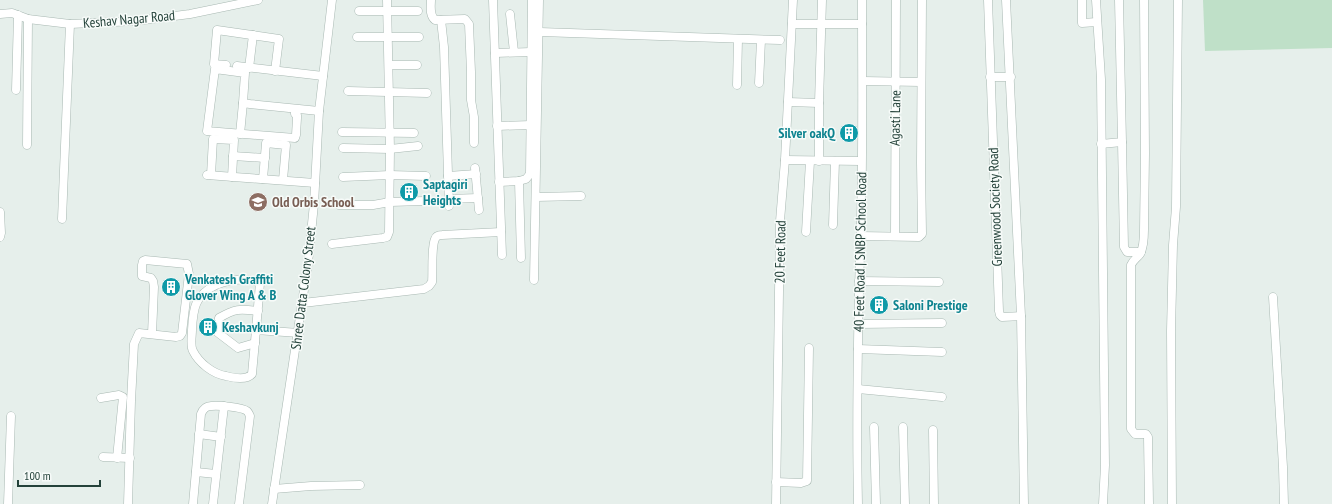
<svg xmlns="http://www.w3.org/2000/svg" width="1332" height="504" font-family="'PT Sans Narrow',sans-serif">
  <rect width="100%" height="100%" fill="#e6efeb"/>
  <path fill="#bfe0c8" d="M1203 0H1332V48L1205 51Z"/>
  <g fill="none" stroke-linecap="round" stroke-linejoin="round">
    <g stroke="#a8b8b2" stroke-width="9">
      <g id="minor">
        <path d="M431 0C431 6 429 15 435 20L465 19 469 24 471 72V100L474 117V143"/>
        <path d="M493 0 502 255"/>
        <path d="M988 0 999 311 1000 315 1002 317 1021 316"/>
        <path d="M1006 0 1021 316 1024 504"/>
        <path d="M1082 0V23L1097 22"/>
        <path d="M1096 0 1101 79 1105 465 1103 504"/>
        <path d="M1144 0 1145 153 1144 230C1144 238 1144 247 1140 254 1137 258 1133 260 1131 265V429L1135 434H1146L1148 437 1149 504"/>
        <path d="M359 11H418"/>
        <path d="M0 14 12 13 28 19 70 24 136 21 190 14 258 0"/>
        <path d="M510 14 514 52"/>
        <path d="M441 20 444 47 449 206"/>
        <path d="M792 24H862"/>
        <path d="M540 32 780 40"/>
        <path d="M357 37H419"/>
        <path d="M495 53 531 52"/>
        <path d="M226 65 214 64 217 30 279 39 275 71"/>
        <path d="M389 65H417"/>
        <path d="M237 66 323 76"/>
        <path d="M249 68 253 35"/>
        <path d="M990 77H1011"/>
        <path d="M863 81 921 82"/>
        <path d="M759 83 761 40"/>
        <path d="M737 85 738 39"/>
        <path d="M16 90 18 15"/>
        <path d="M348 91 427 93"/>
        <path d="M788 102 819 103"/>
        <path d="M295 109V114L297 115V118L296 135 295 138 207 131 215 69 245 73 243 103 250 104 319 111"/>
        <path d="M497 126 531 125"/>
        <path d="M342 132 414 133"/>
        <path d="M240 134 243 103"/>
        <path d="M1122 142 1124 247 1127 252H1141"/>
        <path d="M1101 144 1122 142 1119 0"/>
        <path d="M27 145 28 19"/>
        <path d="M343 148 390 149 418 146"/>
        <path d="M233 156 265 158"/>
        <path d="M785 160 861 161"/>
        <path d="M819 161V103L822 0"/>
        <path d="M475 168 479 210"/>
        <path d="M207 175 315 183"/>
        <path d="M211 175 213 139 234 140 232 177"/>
        <path d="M448 176 476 174"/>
        <path d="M343 177 390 175 426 176"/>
        <path d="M263 179 266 143 286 145 283 180"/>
        <path d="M519 181 521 258"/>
        <path d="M499 182 519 181 526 179 530 174 532 0"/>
        <path d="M536 197 581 196"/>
        <path d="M448 199 478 198"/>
        <path d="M339 205H373L390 202 424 201"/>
        <path d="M0 212 1 233 0 237"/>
        <path d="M62 219 70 24"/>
        <path d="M833 225 835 161"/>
        <path d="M806 232 810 161"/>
        <path d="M860 236 919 237 922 234 921 163 922 0"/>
        <path d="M895 236 896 0"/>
        <path d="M332 244 383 238 387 237 389 232 390 149 387 0"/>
        <path d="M534 280 539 0"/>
        <path d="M859 281 939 282"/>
        <path d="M1273 297 1283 467 1284 504"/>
        <path d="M303 303 424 289 429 286 432 282C433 272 431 247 435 239 436 236 439 235 442 235L501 232"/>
        <path d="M859 324 942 323"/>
        <path d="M256 330 252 374C247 380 234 378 226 376 213 374 199 363 193 351 190 346 192 336 192 330 193 308 195 295 216 285 226 281 233 279 243 280 249 280 256 280 260 283L256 330 299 333"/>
        <path d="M255 343 238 348 217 332 219 318C236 308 240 309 258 311"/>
        <path d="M858 349 942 352"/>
        <path d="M858 389 942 397"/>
        <path d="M101 398 119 395 123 397 117 458"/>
        <path d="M874 427 876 504"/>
        <path d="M903 427 905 504"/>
        <path d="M933 430 934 504"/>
        <path d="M199 434 221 437"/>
        <path d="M103 457 130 458"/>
        <path d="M196 472 216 474"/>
        <path d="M776 482 801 483 807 481 809 348"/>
        <path d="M274 489 311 486 360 485"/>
        <path d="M8 504 11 416"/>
        <path d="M128 504 131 401 134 344 139 333 176 337 180 336 182 333 189 274 187 264 145 260 143 261 142 265V276L151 278 153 281 154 287 152 334"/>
        <path d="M193 504 201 414C203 409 206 406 211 406 217 405 242 407 247 411 249 413 249 414 250 416L239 504"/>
        <path d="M213 504 224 406"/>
        <path d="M272 504 308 263 314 204 319 111 332 0"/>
        <path d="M776 504 780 221 785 160 793 0"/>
        <path d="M858 504C856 409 858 315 861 220 863 147 862 73 862 0"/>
        <path d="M1172 504 1171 331 1173 245 1176 207 1178 0"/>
      </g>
    </g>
    <use href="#minor" stroke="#fff" stroke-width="8"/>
  </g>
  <defs>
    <g id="building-disc" transform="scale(1)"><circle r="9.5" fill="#0f9aa8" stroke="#f7fbf9"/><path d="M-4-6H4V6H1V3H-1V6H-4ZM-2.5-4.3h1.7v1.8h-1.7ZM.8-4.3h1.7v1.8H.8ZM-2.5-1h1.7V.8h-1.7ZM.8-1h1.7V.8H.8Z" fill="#fff"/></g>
    <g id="school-disc" transform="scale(1)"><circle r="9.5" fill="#8d6e63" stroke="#f7fbf9"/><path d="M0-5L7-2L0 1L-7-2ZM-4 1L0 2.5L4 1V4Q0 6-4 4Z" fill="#fff"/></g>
  </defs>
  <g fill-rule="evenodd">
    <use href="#building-disc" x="849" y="133"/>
    <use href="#building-disc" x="409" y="192"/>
    <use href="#school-disc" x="258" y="202"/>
    <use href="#building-disc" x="171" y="287"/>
    <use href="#building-disc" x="879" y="305"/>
    <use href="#building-disc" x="208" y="327"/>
  </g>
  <g text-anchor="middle" stroke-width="3" stroke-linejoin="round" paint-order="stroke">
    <g font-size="14" fill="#24423a" stroke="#f7fbf9">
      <text transform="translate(129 19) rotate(-5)" y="5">Keshav Nagar Road</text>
      <text transform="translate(895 118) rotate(-89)" y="5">Agasti Lane</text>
      <text transform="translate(995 207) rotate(-92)" y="5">Greenwood Society Road</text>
      <text transform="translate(780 252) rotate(-89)" y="5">20 Feet Road</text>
      <text transform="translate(860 252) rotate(-89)" y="5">40 Feet Road | SNBP School Road</text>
      <text transform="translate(303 288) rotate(-83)" y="5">Shree Datta Colony Street</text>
    </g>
    <g font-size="14" font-weight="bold" fill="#0d838f" stroke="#f7fbf9" text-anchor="start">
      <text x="835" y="138" text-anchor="end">Silver oakQ</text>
      <text x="423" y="189">Saptagiri<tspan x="423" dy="16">Heights</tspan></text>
      <text x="185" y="284">Venkatesh Graffiti<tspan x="185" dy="16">Glover Wing A &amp; B</tspan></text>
      <text x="893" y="310">Saloni Prestige</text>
      <text x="222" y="332">Keshavkunj</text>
    </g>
    <g font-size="14" font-weight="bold" fill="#785e54" stroke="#f7fbf9" text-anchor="start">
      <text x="272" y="207">Old Orbis School</text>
    </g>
  </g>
  <path d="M18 480v6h82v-6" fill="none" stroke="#24423a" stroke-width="2"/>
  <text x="24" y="480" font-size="12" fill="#24423a" stroke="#f7fbf9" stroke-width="3" paint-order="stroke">100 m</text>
</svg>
